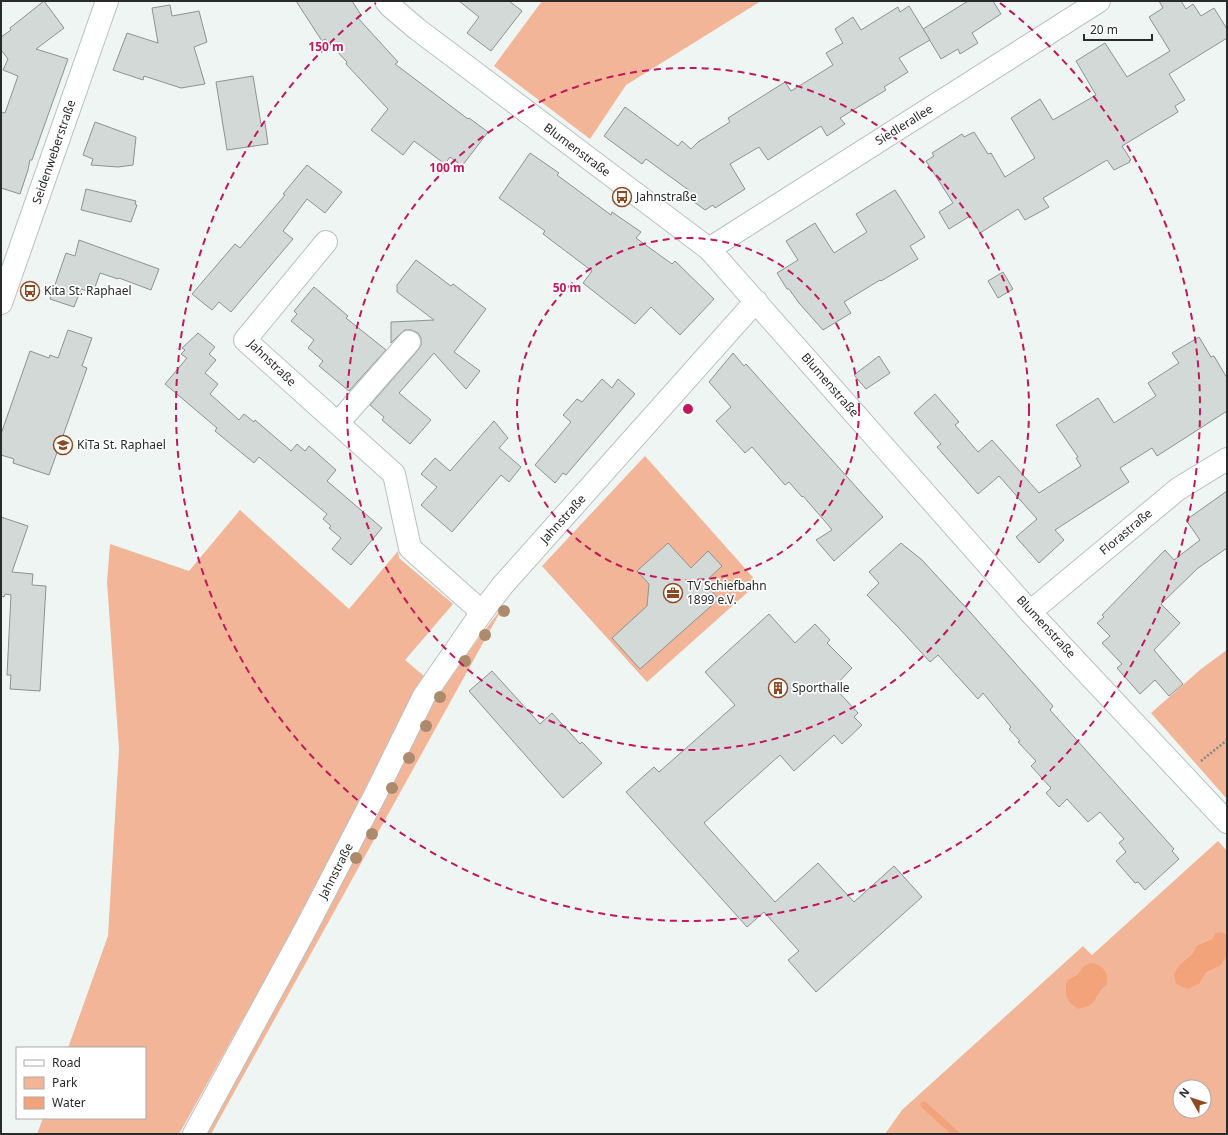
<svg xmlns="http://www.w3.org/2000/svg" width="1228" height="1135" font-family="'Noto Sans',sans-serif">
  <rect width="100%" height="100%" fill="#eff5f3"/>
  <g fill="#f2b597" fill-rule="evenodd">
    <path d="M542 1H761L626 85 590 139 494 66Z"/>
    <path d="M645 456 758 583 647 682 542 566Z"/>
    <path d="M240 510 349 609 398 551 399 558 453 604 405 660 424 676 326 870 179 1134H37L43 1118H145V1048H68L108 936 119 749 107 582 110 544 189 571Z"/>
    <path d="M504 605 211 1134H201L429 704Z"/>
    <path d="M1227 650V799L1151 713 1201 669Z"/>
    <path d="M1218 841 1227 851V935L1223 932 1212 939 1197 945 1192 954 1180 964 1200 983 1206 973 1220 966 1227 957V1134H885L902 1110 1083 946 1092 955ZM1078 974 1106 986 1099 991 1096 999 1069 979ZM1180 1087H1204V1111H1180Z"/>
  </g>
  <g fill="#f2a37a">
    <path d="M1223 932 1227 935V957L1220 966 1206 973 1200 983 1188 989 1176 984 1174 974 1180 964 1192 954 1197 945 1212 939 1216 933Z"/>
    <path d="M1092 963C1104 966 1110 973 1106 986 1096 992 1099 998 1091 1004 1088 1007 1082 1008 1078 1009L1069 1002 1066 995V984L1069 979 1078 974 1085 965Z"/>
  </g>
  <g fill="none" stroke-linecap="round" stroke-linejoin="round">
    <path stroke="#f2a37a" stroke-width="7" d="M924 1105 956 1134"/>
  </g>
  <g fill="#d3d9d7" stroke="#8d9391">
    <path d="M44 1 64 28 36 49 68 59 32 160H30L28 170 20 194 1 188V112L5 113 18 76 3 70 8 59 1 50V37L11 30 10 28Z"/>
    <path d="M296 1H352L361 15 357 17 398 62 395 64 468 119 469 118 488 132 462 166 450 157 445 164 414 141 403 155 371 130 388 109 346 64 347 62 325 39 322 41Z"/>
    <path d="M459 1H509L522 11 491 51 467 33 479 17Z"/>
    <path d="M968 1H993L1001 14 972 33 978 43 960 54 958 49 941 59 923 29Z"/>
    <path d="M1159 1H1181L1186 9 1193 4 1201 16 1214 8 1227 29V38L1169 74 1185 100 1175 106 1178 112 1122 146 1131 160 1129 161 1130 162 1114 170 1107 160 1043 198 1049 207 1025 220 1018 209 980 233 970 216 949 229 939 212 953 203 926 161 934 156 932 153 962 134 964 137 974 132 988 154 991 153 1005 177 1035 158 1011 118 1040 99 1053 120 1096 95 1076 61 1105 43 1127 77 1170 51 1149 17 1163 8Z"/>
    <path d="M170 5 172 16 199 11 207 42 194 47 205 84 181 88 144 76 143 80 113 70 127 33 158 43 152 8Z"/>
    <path d="M909 6 930 40 899 58 908 72 884 87 886 90 840 118 845 124 827 136 821 126 768 160 759 147 730 164 745 189 715 208 713 205 705 210 686 196 690 191 646 159 642 164 604 136 625 107 678 146 682 141 691 149 698 142 730 122 728 118 785 82 791 91 833 65 826 53 843 43 835 29 853 17 861 30 898 7 900 12Z"/>
    <path d="M253 76 261 124 265 123 268 144 227 150 216 82Z"/>
    <path d="M95 122 136 137 133 165 118 167 91 165 93 159 83 155Z"/>
    <path d="M530 153 559 173 557 175 611 215 612 212 641 232 636 238 672 264 675 261 714 299 680 335 651 307 635 324 583 283 592 271 543 234 545 231 499 198Z"/>
    <path d="M307 165 342 192 325 213 307 199 283 231 293 239 231 312 219 302 212 310 192 294 235 244 240 248 285 195 283 194Z"/>
    <path d="M86 189 136 201 135 204 137 205 131 222 81 210Z"/>
    <path d="M895 190 925 237 910 246 918 259 881 281 880 280 844 302 851 313 823 330 799 303 789 289H787L777 273 798 260 786 241 815 223 834 253 867 232 856 214Z"/>
    <path d="M79 240 159 269 151 290 119 278 118 279 100 273 93 293 81 289 74 307 50 299 66 253 75 256Z"/>
    <path d="M416 260 451 286 453 284 486 309 454 352 480 371 466 389 434 353 399 393 431 420 410 444 382 420 384 417 370 405 418 350 421 345V338L418 333 411 330H405L400 334 391 343V322L434 320 397 292V285Z"/>
    <path d="M1003 272 1013 289 998 298 988 281Z"/>
    <path d="M314 287 348 316 346 318 386 350 349 391 319 366 323 361 308 348 314 340 291 321 297 314 294 311Z"/>
    <path d="M68 330 92 338 82 366 87 368 49 475 13 463 14 459 1 455V434L30 351 49 358 50 355 58 358Z"/>
    <path d="M198 333 215 347 209 354 216 360 205 373 218 384 210 394 239 420 244 414 254 422 255 420 291 451 297 444 305 451 309 446 336 470 327 481 382 528 351 565 332 549 341 538 329 528 331 526 323 519 327 514 259 457 254 463 215 431 217 428 165 384 187 358 181 354 185 350 182 348Z"/>
    <path d="M1199 337 1211 357 1214 356 1227 378V411L1157 456 1152 448 1120 468 1129 482 1055 530 1064 540 1039 563 1016 537 1037 519 999 476 978 494 937 447 941 444 914 413 935 394 959 422 955 425 978 452 992 440 1039 493 1081 466 1076 458 1078 457 1056 425 1098 398 1114 423 1156 396 1148 383 1179 363 1172 353Z"/>
    <path d="M733 353 744 366 746 364 883 517 834 561 816 540 832 530 829 526 803 496 802 497 789 482 785 485 752 447 745 453 716 421 731 407 709 382Z"/>
    <path d="M879 356 890 373 866 389 854 375Z"/>
    <path d="M602 379 612 388 618 379 635 394 566 475 563 473 555 483 535 465 571 422 563 415 577 399 582 402Z"/>
    <path d="M494 421 508 438 499 448 521 467 509 482 501 475 452 532 421 505 437 487 421 474 435 458 450 471Z"/>
    <path d="M1227 491V548L1198 568 1161 604 1180 623 1154 650 1183 684 1169 696 1155 680 1140 694 1117 668 1122 664 1102 643 1110 636 1097 623 1104 617 1102 615 1165 550 1174 560 1200 540 1186 520Z"/>
    <path d="M1 517 28 526 12 572 33 574 32 585 46 586 40 691 10 689 11 675H7L11 595 5 594 4 597 1 596Z"/>
    <path d="M668 543 691 568 708 551 722 566 704 583 719 599 640 669 612 638 647 606 649 584 637 571Z"/>
    <path d="M901 543 922 560 970 612 1053 706 1050 710 1174 849 1172 851 1179 859 1145 890 1138 882 1135 883 1116 861 1126 852 1119 843 1124 839 1100 812 1088 822 1067 799 1059 807 1046 793 1051 788 1031 766 1036 761 1018 742 1020 741 1009 729 1011 727 983 693 978 699 938 655 930 662 899 628 867 595 879 583 869 572Z"/>
    <path d="M769 614 795 643 815 624 830 640 827 643 852 668 834 687 858 713 854 717 862 725 842 744 834 735 794 771 780 755 704 823 775 902 818 863 854 902 894 866 922 897 816 992 788 960 799 951 764 912 747 927 626 792 654 767 659 772 735 705 705 672Z"/>
    <path d="M492 671 540 724 552 713 580 744 582 742 602 763 563 798 469 691Z"/>
  </g>
  <g fill="none" stroke-linecap="round" stroke-linejoin="round">
    <g stroke="#bbc1be" stroke-width="24">
      <g id="minor">
        <path d="M386 1 390 6 417 29 709 249 1030 612 1227 822"/>
        <path d="M326 242 245 340 394 474 410 548 482 612"/>
        <path d="M709 249 1099 1"/>
        <path d="M1 303 107 1"/>
        <path d="M338 423 409 342"/>
        <path d="M1030 612 1178 489 1227 459"/>
        <path d="M194 1134 305 930 375 795 424 696 482 612 502 586 756 301"/>
      </g>
    </g>
    <path stroke="#848887" stroke-width="2.5" stroke-dasharray="2 2" stroke-linecap="butt" d="M1201 761 1227 740"/>
    <use href="#minor" stroke="#fff" stroke-width="22"/>
  </g>
  <g fill="#ae8a6d">
    <circle cx="504" cy="611" r="6"/>
    <circle cx="485" cy="635" r="6"/>
    <circle cx="465" cy="661" r="6"/>
    <circle cx="440" cy="697" r="6"/>
    <circle cx="426" cy="726" r="6"/>
    <circle cx="409" cy="758" r="6"/>
    <circle cx="392" cy="788" r="6"/>
    <circle cx="372" cy="834" r="6"/>
    <circle cx="356" cy="858" r="6"/>
  </g>
  <g fill="none" stroke="#c2185b" stroke-width="2" stroke-dasharray="7 5">
    <circle cx="688" cy="409" r="171"/>
    <circle cx="688" cy="409" r="341"/>
    <path d="M1000 3A512 512 0 1 1 376 3"/>
  </g>
  <defs>
    <g id="bus-ring" transform="scale(1)"><circle r="9.5" fill="#fff" stroke="#8f4922" stroke-width="1.5"/><path d="M-5-6H5V4H4V6H2V4H-2V6H-4V4H-5ZM-3.5-4V0h7V-4ZM-3.5 1.2v1.5H-2V1.2ZM2 1.2v1.5H3.5V1.2Z" fill="#8f4922"/></g>
    <g id="school-ring" transform="scale(1)"><circle r="9.5" fill="#fff" stroke="#8f4922" stroke-width="1.5"/><path d="M0-5L7-2L0 1L-7-2ZM-4 1L0 2.5L4 1V4Q0 6-4 4Z" fill="#8f4922"/></g>
    <g id="office-ring" transform="scale(1)"><circle r="9.5" fill="#fff" stroke="#8f4922" stroke-width="1.5"/><path d="M-6-3h4V-5.5h4V-3h4V5H-6ZM-1-4.5V-3h2v-1.5ZM-6 0V1H6V0Z" fill="#8f4922"/></g>
    <g id="building-ring" transform="scale(1)"><circle r="9.5" fill="#fff" stroke="#8f4922" stroke-width="1.5"/><path d="M-4-6H4V6H1V3H-1V6H-4ZM-2.5-4.3h1.7v1.8h-1.7ZM.8-4.3h1.7v1.8H.8ZM-2.5-1h1.7V.8h-1.7ZM.8-1h1.7V.8H.8Z" fill="#8f4922"/></g>
  </defs>
  <g fill-rule="evenodd">
    <use href="#bus-ring" x="622" y="197"/>
    <use href="#bus-ring" x="30" y="291"/>
    <use href="#school-ring" x="63" y="445"/>
    <use href="#office-ring" x="673" y="593"/>
    <use href="#building-ring" x="778" y="688"/>
  </g>
  <g text-anchor="middle" stroke-width="3.5" stroke-linejoin="round" paint-order="stroke">
    <g font-size="12" fill="#282b2a" stroke="#fff">
      <text transform="translate(904 125) rotate(-32)" y="4">Siedlerallee</text>
      <text transform="translate(577 150) rotate(37)" y="4">Blumenstraße</text>
      <text transform="translate(54 152) rotate(-71)" y="4">Seidenweberstraße</text>
      <text transform="translate(272 363) rotate(44)" y="4">Jahnstraße</text>
      <text transform="translate(830 385) rotate(49)" y="4">Blumenstraße</text>
      <text transform="translate(563 519) rotate(-48)" y="4">Jahnstraße</text>
      <text transform="translate(1126 532) rotate(-40)" y="4">Florastraße</text>
      <text transform="translate(1046 627) rotate(47)" y="4">Blumenstraße</text>
      <text transform="translate(336 871) rotate(-63)" y="4">Jahnstraße</text>
    </g>
    <g font-size="12" fill="#282b2a" stroke="#fff" text-anchor="start">
      <text x="636" y="201">Jahnstraße</text>
      <text x="44" y="295">Kita St. Raphael</text>
      <text x="77" y="449">KiTa St. Raphael</text>
      <text x="687" y="590">TV Schiefbahn<tspan x="687" dy="14">1899 e.V.</tspan></text>
      <text x="792" y="692">Sporthalle</text>
    </g>
  </g>
  <circle cx="688" cy="409" r="6" fill="#c2185b" stroke="#fff" stroke-width="2"/>
  <g font-size="12" text-anchor="middle" font-weight="bold" fill="#c2185b" stroke="#fff" stroke-width="3.5" stroke-linejoin="round" paint-order="stroke">
    <text x="326" y="51">150 m</text>
    <text x="447" y="172">100 m</text>
    <text x="567" y="292">50 m</text>
  </g>
  <rect width="1228" height="1135" fill="none" stroke="#282b2a" stroke-width="4"/>
  <rect x="16" y="1047" width="130" height="72" fill="#ffffff" stroke="#a9aaaa"/>
  <rect x="24" y="1060" width="20" height="6" fill="#ffffff" stroke="#a9aaaa"/>
  <text x="52" y="1067" font-size="12" fill="#282b2a">Road</text>
  <rect x="24" y="1077" width="20" height="12" fill="#f2b597" stroke="#a9aaaa"/>
  <text x="52" y="1087" font-size="12" fill="#282b2a">Park</text>
  <rect x="24" y="1097" width="20" height="12" fill="#f2a37a" stroke="#a9aaaa"/>
  <text x="52" y="1107" font-size="12" fill="#282b2a">Water</text>
  <g transform="translate(1192 1099) rotate(309)"><circle r="19" fill="#ffffff" stroke="#a9aaaa"/>
  <path d="M0-3L7 15L0 10L-7 15Z" fill="#8f4922"/>
  <text y="-6" font-size="11" font-weight="bold" text-anchor="middle" fill="#282b2a">N</text>
  </g>
  <path d="M1084 34v6h68v-6" fill="none" stroke="#282b2a" stroke-width="2"/>
  <text x="1090" y="34" font-size="12" fill="#282b2a" stroke="#ffffff" stroke-width="3" paint-order="stroke">20 m</text>
</svg>
